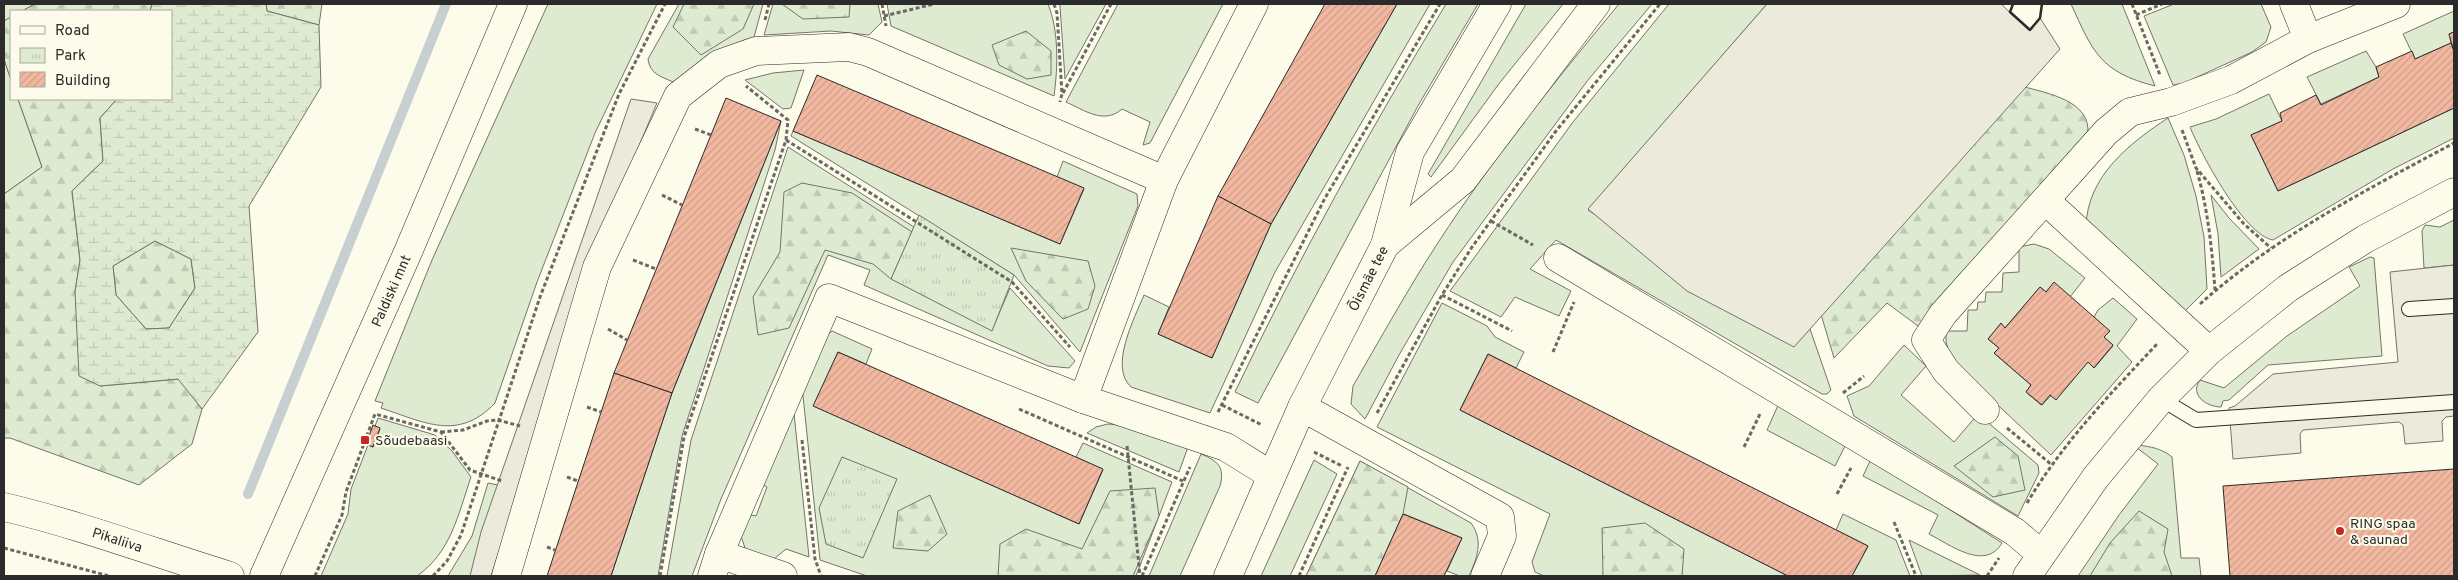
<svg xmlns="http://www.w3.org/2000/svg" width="2458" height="580" font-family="Overpass,sans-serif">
  <defs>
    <pattern id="forest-firs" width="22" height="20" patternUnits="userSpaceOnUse" patternTransform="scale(1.25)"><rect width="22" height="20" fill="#deebd1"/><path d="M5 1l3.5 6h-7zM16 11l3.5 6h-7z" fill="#bfcab4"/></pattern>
    <pattern id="wetland-marsh" width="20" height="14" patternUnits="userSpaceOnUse" patternTransform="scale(1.25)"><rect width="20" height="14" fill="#deebd1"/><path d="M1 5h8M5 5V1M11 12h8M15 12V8" fill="none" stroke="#bfcab4"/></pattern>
    <pattern id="park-tufts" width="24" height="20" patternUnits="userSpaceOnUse" patternTransform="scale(1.25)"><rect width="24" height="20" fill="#deebd1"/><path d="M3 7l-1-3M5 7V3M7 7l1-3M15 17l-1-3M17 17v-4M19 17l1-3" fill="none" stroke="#bfcab4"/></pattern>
    <pattern id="building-hatch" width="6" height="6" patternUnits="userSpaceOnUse" patternTransform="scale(1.25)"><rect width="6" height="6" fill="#f2b8a0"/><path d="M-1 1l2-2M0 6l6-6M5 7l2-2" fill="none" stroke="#d09e8a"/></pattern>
  </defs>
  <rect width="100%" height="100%" fill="#fdfbea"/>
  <g fill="#deebd1" stroke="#74746e">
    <path d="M4 4H35L22 11H11V17L4 21Z"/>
    <path d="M548 4H657L595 133 537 282 495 403C458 442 424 422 381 408L383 403 375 401 432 260Z"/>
    <path d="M679 4H763L754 37C724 45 699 65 673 82 660 76 650 74 648 59Z"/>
    <path d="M773 4H878L882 22 869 35 831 31 764 35Z"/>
    <path d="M887 4H1048C1059 31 1058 67 1054 96L891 26Z"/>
    <path d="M1059 4H1106L1065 79 1060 6Z"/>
    <path d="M1118 4H1223L1150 143 1143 145 1150 122 1122 109C1104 125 1084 110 1066 102Z"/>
    <path d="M1397 4H1430L1275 272 1210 413 1131 387C1109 367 1134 319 1144 295L1169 307 1158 334 1212 358 1271 224Z"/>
    <path d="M1446 4H1478L1419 104 1258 403 1235 392C1298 259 1370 130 1446 4Z"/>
    <path d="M1526 4H1563L1498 85 1431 177 1428 174Z"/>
    <path d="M1619 4H1652L1588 80 1453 262 1399 355 1365 419 1351 404 1353 386C1373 351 1393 316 1414 281 1473 183 1546 92 1619 4Z"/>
    <path d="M1669 4H1767L1588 210 1794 346 1810 329 1831 390 1827 394H1822L1556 240 1530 269 1571 291 1559 316 1515 297 1501 317 1450 291 1573 122Z"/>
    <path d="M2071 4H2122L2155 86C2100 72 2093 52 2071 4Z"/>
    <path d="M2174 4H2261L2271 27 2266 42 2252 52 2184 83 2173 85 2144 16Z"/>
    <path d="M2454 11V32L2449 34 2451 43 2415 59 2403 34Z"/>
    <path d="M2366 51 2376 67 2379 77 2321 104 2307 77Z"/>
    <path d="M4 59 11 80V99H18L42 167 4 194Z"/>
    <path d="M804 70 791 108 783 109 745 80 773 73Z"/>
    <path d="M2269 94 2282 121 2251 135 2278 191 2454 108V138L2393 169 2273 240C2244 235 2201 154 2190 127L2216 119Z"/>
    <path d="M2168 118 2184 155 2196 196 2204 237 2207 289 2184 312 2086 227C2087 176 2130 143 2168 118Z"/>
    <path d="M781 121 775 150 682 436 658 576H611L672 393Z"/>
    <path d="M793 131 1060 244 1084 189 1057 177 1063 161 1137 194 1138 206 1080 352 1014 275 791 136Z"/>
    <path d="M788 147 914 227 892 279 992 330 1010 288 1075 361 1069 368 1048 366 864 285 870 270 828 255 721 499 692 576H667L691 440Z"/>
    <path d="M2211 195 2229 218 2259 249 2221 277 2218 234Z"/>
    <path d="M2454 220V265L2424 268 2422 231 2425 225 2440 227Z"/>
    <path d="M2034 244 2049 249 2085 278 2070 297 2054 283 2046 292 2040 287 2005 328 2001 324 1988 339 1999 348 1995 354 2031 385 2026 392 2041 405 2088 362 2095 367 2113 346 2104 337 2094 317 2098 310 2113 298 2137 319 2117 346 2132 362 2051 455 1952 362 1946 342V331H1967L1968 310H1977L1978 302H1985L1986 292H2002L2003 273 2019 272V247Z"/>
    <path d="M2370 257 2374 258 2382 356 2268 365 2229 400 2223 401 2221 407C2207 407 2189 395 2200 380L2224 388 2287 336 2360 286 2349 267Z"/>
    <path d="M1442 303 1487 326 1495 337 1524 352 1516 368 1488 354 1460 410 1788 576H1544L1535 572 1532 562 1550 514 1377 427Z"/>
    <path d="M832 331 872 349 866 364 838 352 814 406 1079 524 1103 470 1076 457 1083 443 1172 482 1136 576H867L820 560 802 386 822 340Z"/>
    <path d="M1904 345 1926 366 1901 395 1954 442 1978 414 2038 465 2039 473 2018 516 1854 416 1847 396 1869 386Z"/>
    <path d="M1780 401 1846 444 1835 466 1767 430Z"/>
    <path d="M793 404 809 557 786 549 774 559 746 551 741 536 747 514 756 516 767 487 760 483Z"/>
    <path d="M378 418 435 435 452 451 471 477C458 515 451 552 417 576H321L348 514 351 489 368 445 373 447 380 429 375 426Z"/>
    <path d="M1108 424 1120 425 1188 447 1179 472 1087 433 1096 427Z"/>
    <path d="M2138 445C2151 447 2161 448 2172 457L2181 558H2199L2201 576H2078L2119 515 2158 464 2136 447Z"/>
    <path d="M1201 454C1218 461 1225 467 1220 486L1180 576H1149Z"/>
    <path d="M1871 459 2002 543C1985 572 1949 544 1929 534L1938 515 1863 476Z"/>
    <path d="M1314 460 1337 474 1290 576H1261Z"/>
    <path d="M1360 461 1471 523C1484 541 1477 558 1469 576H1460L1447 571 1462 538 1404 514 1375 576H1306Z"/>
    <path d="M488 483 498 485 471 576H448L472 536Z"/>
    <path d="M1843 514 1896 540 1910 576H1852L1868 546 1836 530Z"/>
    <path d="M1909 540 1980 575 1922 576Z"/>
  </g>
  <g fill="url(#forest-firs)" stroke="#74746e">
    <path d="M35 4H152L150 11H22Z"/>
    <path d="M266 4H322L319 25 267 11Z"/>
    <path d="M684 4H754L743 29 701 55 673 27Z"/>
    <path d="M782 4H850L849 17 803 19Z"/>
    <path d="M11 17V80L4 59V21Z"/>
    <path d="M1026 31 1051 51V75L1027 79 999 65 992 45Z"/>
    <path d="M2018 85C2040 92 2087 98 2088 129 2088 135 2085 142 2084 148L1918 326 1887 303 1834 358 1820 311Z"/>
    <path d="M18 99H117L100 118 103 161 72 191 80 260 75 292 100 386 179 379 202 409 192 444 139 485 10 438H4V194L42 167Z"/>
    <path d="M802 183 852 193 912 232 891 279 873 264 825 250 789 328 758 335 753 297 780 252 784 192Z"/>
    <path d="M155 241 191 259 195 288 169 328 146 329 116 295 113 266Z"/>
    <path d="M1011 248 1088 261 1095 286 1088 309 1063 319 1026 281Z"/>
    <path d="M1995 437 2018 456 2025 490 1993 497 1954 466Z"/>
    <path d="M1360 461 1408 487 1403 514 1375 576H1306Z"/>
    <path d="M1155 488 1159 516 1133 576H998L1000 544 1026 529 1082 549 1110 491Z"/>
    <path d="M930 495 947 534 928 551 893 548 898 511Z"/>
    <path d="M2139 511 2168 529 2164 552 2172 576H2090L2110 543Z"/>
    <path d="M1645 523 1684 549 1682 576H1603L1602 528Z"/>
  </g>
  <path fill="url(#wetland-marsh)" stroke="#74746e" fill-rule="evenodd" d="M152 4H266L267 11 319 25 321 87 249 206 258 332 202 409 178 379 100 386 79 376 75 292 80 260 72 191 103 161 100 118 117 99H171V11H150ZM155 241 191 259 195 288 169 328 146 329 116 295 113 266Z"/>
  <g fill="url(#park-tufts)" stroke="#74746e">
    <path d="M919 215 1014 275 992 331 891 279Z"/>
    <path d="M842 457 897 479 863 558 826 544 819 508Z"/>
  </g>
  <g fill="#eceadb" stroke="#74746e">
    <path d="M1767 4H2001L2029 30 2040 18 2060 49 1794 347 1687 291 1588 209Z"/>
    <path d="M631 99 657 103 602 234 491 576H470L481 532Z"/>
    <path d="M2454 265V416L2446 417 2442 421 2443 441 2405 444 2403 425 2399 422 2303 430 2300 434 2301 453 2233 459 2229 408 2235 406 2273 374 2398 362 2390 272Z"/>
  </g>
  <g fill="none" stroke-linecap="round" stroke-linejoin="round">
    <path stroke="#c7d0d0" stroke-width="10" d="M248 494 446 4"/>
  </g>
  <g fill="url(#building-hatch)" stroke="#2b2b2b">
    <path d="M1325 4H1397L1271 224 1218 196Z"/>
    <path d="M2454 32V52L2449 34Z"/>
    <path d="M2451 43 2454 52V108L2278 191 2251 135 2282 121 2280 113 2316 95 2321 105 2379 77 2376 67 2412 51 2415 59Z"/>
    <path d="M817 75 1084 188 1060 244 793 131Z"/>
    <path d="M726 98 781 121 672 393 614 373Z"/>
    <path d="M1218 196 1271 224 1212 358 1158 334Z"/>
    <path d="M2054 282 2110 331 2104 337 2113 345 2094 368 2088 362 2056 400 2050 395 2042 405 2026 392 2031 385 1994 353 1999 348 1988 339 2001 323 2005 328 2040 287 2046 292Z"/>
    <path d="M838 352 1103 469 1079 524 813 406Z"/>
    <path d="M1488 354 1868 546 1852 576H1788L1460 410Z"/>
    <path d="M614 373 672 393 611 576H547Z"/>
    <path d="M373 425 380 428 373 447 366 444Z"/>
    <path d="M2454 469V576H2230L2223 486Z"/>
    <path d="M1403 514 1462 538 1444 576H1375Z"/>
  </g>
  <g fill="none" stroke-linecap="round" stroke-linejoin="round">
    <g stroke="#2b2b2b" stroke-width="16">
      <g id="service">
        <path d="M2409 309 2454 306"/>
        <path d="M2161 399 2196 420 2454 402"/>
      </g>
    </g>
    <g stroke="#2b2b2b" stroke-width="29">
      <g id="minor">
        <path d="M2294 4 2308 39"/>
        <path d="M2045 200 2209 351"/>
        <path d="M1558 258 2015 532 2041 554"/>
        <path d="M1083 399 1164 180 1254 4"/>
        <path d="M1302 407 1500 517 1502 536 1485 576"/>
        <path d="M1985 410 1946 371 1926 340 1943 314 2106 132 2130 112 2171 102 2231 80 2308 39 2396 4"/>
        <path id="s1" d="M4 507C81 525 155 553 230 576"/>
        <path d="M719 554 783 576"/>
        <path d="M506 576 597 267 678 96 719 64 756 51 849 47 868 52 1164 180"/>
        <path d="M712 576 719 554 829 298 1083 399 1226 447 1271 475"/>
        <path d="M2027 576 2096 477 2161 399 2209 351 2288 288 2365 239 2454 192"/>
      </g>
    </g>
    <g stroke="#2b2b2b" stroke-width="29">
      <g id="secondary">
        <path d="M1385 245 1410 152 1497 4"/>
        <path id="s2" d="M1228 576 1302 407 1385 245 1463 180 1596 4"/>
      </g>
    </g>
    <g stroke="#2b2b2b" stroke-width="29">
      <g id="primary">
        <path id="s3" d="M264 576 408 252 513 4"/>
      </g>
    </g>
    <g stroke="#6a6964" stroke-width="3" stroke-dasharray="4 2.5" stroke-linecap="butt">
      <path d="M882 4 886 26"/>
      <path d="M1054 4 1057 13 1062 94 1060 102"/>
      <path d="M2132 4 2160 75"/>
      <path d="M2136 15 2162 4"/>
      <path d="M884 16 934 4"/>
      <path d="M765 20 769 4"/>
      <path d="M1063 93 1111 4"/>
      <path d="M695 129 711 135"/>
      <path d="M2182 130 2196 168 2244 224 2271 248"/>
      <path d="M786 140 1012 282 1070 347"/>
      <path d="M2197 171C2208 210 2212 249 2215 290"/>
      <path d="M662 195 682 205"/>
      <path d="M1491 221 1533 245"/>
      <path d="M633 260 656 269"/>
      <path d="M1442 295 1512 331"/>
      <path d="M2200 304C2275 237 2366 190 2454 143"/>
      <path d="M608 329 627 340"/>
      <path d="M1553 352 1574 302"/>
      <path d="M1843 393 1864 376"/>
      <path d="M1222 405 1262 425"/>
      <path d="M587 407 601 412"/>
      <path d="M1019 409 1183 481"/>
      <path d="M1218 412 1325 198 1440 4"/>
      <path d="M1377 413 1442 295 1472 247 1556 131 1660 4"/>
      <path d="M2007 428 2052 465"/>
      <path d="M441 432 463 430 487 421 498 420 520 426"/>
      <path d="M802 440 815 559 821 576"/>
      <path d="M1127 446 1140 576"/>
      <path d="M1744 447 1760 414"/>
      <path d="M1314 452 1342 466"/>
      <path d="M567 477 578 481"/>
      <path d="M1837 494 1851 468"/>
      <path d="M2027 503C2062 444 2110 394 2157 344"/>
      <path d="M1894 522 1916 576"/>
      <path d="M547 547 555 550"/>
      <path d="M4 548 109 576"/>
      <path d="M315 576 342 515 346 492 375 414 441 432 470 470 502 481"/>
      <path d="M433 576 447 561 461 535 540 297 619 94 665 4"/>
      <path d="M660 576 684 437 786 140 788 120 746 86"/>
      <path d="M1142 576 1190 467"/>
      <path d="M1299 576 1348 467"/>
      <path d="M1987 576 1999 558"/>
    </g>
    <use href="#service" stroke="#fdfbea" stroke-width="14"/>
    <use href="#minor" stroke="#fdfbea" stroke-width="28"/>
    <use href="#secondary" stroke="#fdfbea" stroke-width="28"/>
    <use href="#primary" stroke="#fdfbea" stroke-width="28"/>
    <path stroke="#2b2b2b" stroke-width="2.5" d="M2013 4 2010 12 2030 30 2040 18 2042 4"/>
  </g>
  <g fill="#c62828" stroke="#fdfbea" stroke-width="2">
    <rect x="360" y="435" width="10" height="10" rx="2.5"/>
    <circle cx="2340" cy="531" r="5"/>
  </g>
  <g text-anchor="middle" stroke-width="4" stroke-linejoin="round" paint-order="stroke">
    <g font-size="14" fill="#2b2b2b" stroke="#fdfbea">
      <text dy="5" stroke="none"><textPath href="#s2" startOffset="329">Õismäe tee</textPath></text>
      <text dy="5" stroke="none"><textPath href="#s3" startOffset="312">Paldiski mnt</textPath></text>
      <text dy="5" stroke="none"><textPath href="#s1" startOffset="118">Pikaliiva</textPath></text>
    </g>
    <g font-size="14" fill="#2b2b2b" stroke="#fdfbea" text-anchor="start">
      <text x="375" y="445">Sõudebaasi</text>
      <text x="2350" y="528">RING spaa<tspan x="2350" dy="16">&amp; saunad</tspan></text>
    </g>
  </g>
  <rect width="2458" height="580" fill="none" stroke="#2b2b2b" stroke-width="10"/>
  <rect x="10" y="10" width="162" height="90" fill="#fdfbea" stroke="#a9a89e"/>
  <rect x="20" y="26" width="25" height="8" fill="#fdfbea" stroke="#a9a89e"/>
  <text x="55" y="35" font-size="15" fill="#2b2b2b">Road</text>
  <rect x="20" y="48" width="25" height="15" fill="url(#park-tufts)" stroke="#a9a89e"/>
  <text x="55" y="60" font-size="15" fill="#2b2b2b">Park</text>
  <rect x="20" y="72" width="25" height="15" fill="url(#building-hatch)" stroke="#a9a89e"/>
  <text x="55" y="85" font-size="15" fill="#2b2b2b">Building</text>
</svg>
